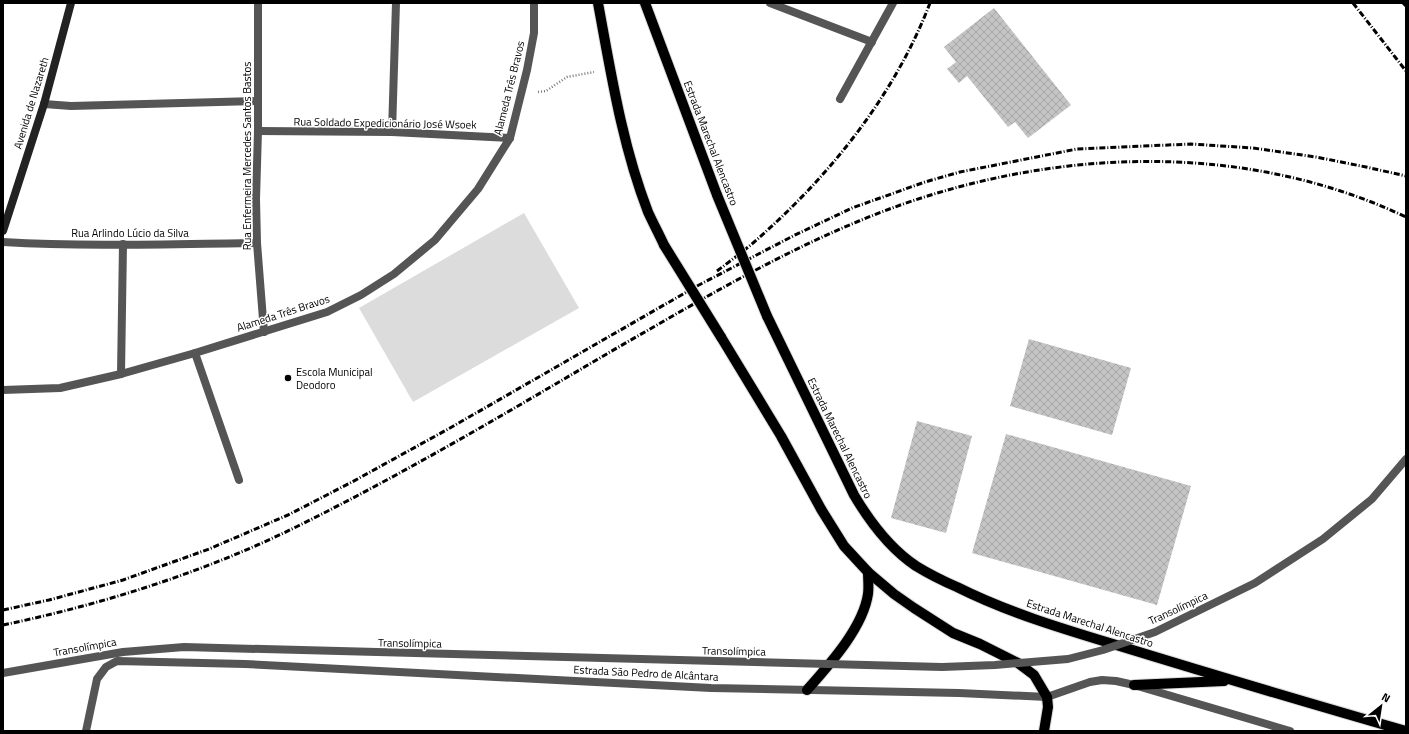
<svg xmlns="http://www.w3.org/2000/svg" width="1409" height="734" font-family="'Titillium Web',sans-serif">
  <defs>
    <pattern id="building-cross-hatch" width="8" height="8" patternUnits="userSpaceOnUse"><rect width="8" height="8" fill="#c4c4c4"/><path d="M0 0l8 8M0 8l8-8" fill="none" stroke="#a7a7a7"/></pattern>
  </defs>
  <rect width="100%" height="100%" fill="#fff"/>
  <path fill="#dcdcdc" d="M524 213 579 308 413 402 359 308Z"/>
  <g fill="url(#building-cross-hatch)">
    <path d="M994 8 1071 105 1028 138 1015 122 1008 127 967 76 959 83 947 69 956 62 944 47Z"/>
    <path d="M1029 339 1131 368 1112 435 1010 406Z"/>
    <path d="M917 421 972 436 946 533 891 518Z"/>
    <path d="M1006 434 1191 486 1157 605 972 553Z"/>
  </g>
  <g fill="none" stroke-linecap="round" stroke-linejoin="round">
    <g stroke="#dbdbdb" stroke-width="12">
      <g id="primary">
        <path d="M598 3C611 73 622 145 648 212 653 223 659 234 664 245"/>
        <path d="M645 3 717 195"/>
        <path d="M767 316 854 495C870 522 889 548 916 566 929 574 943 581 957 587 1007 612 1060 628 1113 644 1211 674 1308 703 1406 731"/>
        <path d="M721 337 781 436 821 509 844 546 868 572 894 594 914 608 953 633 980 644 1018 663 1034 675 1047 697 1048 707 1044 731"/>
        <path d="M1134 685 1224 681"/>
        <path d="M807 690C829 665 863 628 868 594 869 587 868 579 868 572"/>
      </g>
    </g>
    <path stroke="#777" stroke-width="2.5" stroke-dasharray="1 2" stroke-linecap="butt" d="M538 92 546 91 567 77 594 72"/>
    <path stroke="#555" stroke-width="8" d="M195 353 239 480"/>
    <g stroke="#555" stroke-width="8">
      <path d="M258 3V131L256 199 257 243 264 332"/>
      <path d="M770 3 872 42"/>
      <path d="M840 99 893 3"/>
      <path d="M44 104 71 106 257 101"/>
      <path d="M258 131 392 132 510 138"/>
      <path d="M392 132 396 3"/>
      <path d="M3 242C87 247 172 244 257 243"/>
      <path d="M121 374 123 244"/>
      <path d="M3 390 60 388 121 374 195 353 327 312 361 295 394 274 435 240 478 189 510 138 527 70 534 33V3"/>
      <path d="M86 731 97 679 106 667 117 661 245 664 711 688 959 693 1047 697 1090 682 1102 680 1116 681 1134 685 1290 731"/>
    </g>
    <path stroke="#222" stroke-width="8" d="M3 231 44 104 71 3"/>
    <use href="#primary" stroke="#000" stroke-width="10"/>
    <g stroke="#000" stroke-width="3" stroke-dasharray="6 2 1 2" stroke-linecap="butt">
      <path d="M1353 3 1406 71"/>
      <path d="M1403 3 1406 6"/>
      <path d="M717 271C729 262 741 253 753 243 828 178 894 97 930 3"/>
      <path d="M3 610 49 600 123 580 209 549 288 515 352 482 450 428 697 286 793 236 852 208 925 182 960 172 1077 149 1191 144 1253 148 1316 157 1366 167 1406 176"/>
      <path d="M3 625C104 604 205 572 298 526 405 473 508 412 610 352 692 305 772 257 859 221 1031 149 1235 136 1406 217"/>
    </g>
    <g stroke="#dbdbdb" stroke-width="12" stroke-linecap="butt">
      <g id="primary-bridge">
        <path d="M717 195 767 316"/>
        <path d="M664 245 721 337"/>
      </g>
    </g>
    <path stroke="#555" stroke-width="8" d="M3 673 123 652 184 647 942 667 995 665 1068 659 1103 650 1155 632 1255 583 1323 539 1372 499 1406 459"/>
    <use href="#primary-bridge" stroke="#000" stroke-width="10"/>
  </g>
  <circle fill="#000" stroke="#fff" stroke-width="1.5" cx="288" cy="378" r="4"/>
  <g text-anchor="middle" stroke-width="3" stroke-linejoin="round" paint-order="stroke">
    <g font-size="11" fill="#000" stroke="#fff">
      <text transform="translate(509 88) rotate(-76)" y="4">Alameda Três Bravos</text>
      <text transform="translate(31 103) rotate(-73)" y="4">Avenida de Nazareth</text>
      <text transform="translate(385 123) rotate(1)" y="4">Rua Soldado Expedicionário José Wsoek</text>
      <text transform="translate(711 143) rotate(69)" y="4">Estrada Marechal Alencastro</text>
      <text transform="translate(247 156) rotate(-90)" y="4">Rua Enfermeira Mercedes Santos Bastos</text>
      <text x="130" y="237">Rua Arlindo Lúcio da Silva</text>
      <text transform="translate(283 313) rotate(-18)" y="4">Alameda Três Bravos</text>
      <text transform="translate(840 438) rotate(64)" y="4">Estrada Marechal Alencastro</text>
      <text transform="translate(1178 608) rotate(-25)" y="4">Transolímpica</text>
      <text transform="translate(1090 623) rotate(18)" y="4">Estrada Marechal Alencastro</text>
      <text transform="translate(410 643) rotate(1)" y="4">Transolímpica</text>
      <text transform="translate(85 647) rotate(-10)" y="4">Transolímpica</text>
      <text transform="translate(734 651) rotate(1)" y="4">Transolímpica</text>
      <text transform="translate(646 673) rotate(3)" y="4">Estrada São Pedro de Alcântara</text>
    </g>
    <g font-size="11" fill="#000" stroke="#fff" text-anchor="start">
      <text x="296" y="376">Escola Municipal<tspan x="296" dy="13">Deodoro</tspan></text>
    </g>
  </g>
  <rect width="1409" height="734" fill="none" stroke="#000000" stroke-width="8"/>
  <g transform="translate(1381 706) rotate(30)" stroke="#ffffff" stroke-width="3" paint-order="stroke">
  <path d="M0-3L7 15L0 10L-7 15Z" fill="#000000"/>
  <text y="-6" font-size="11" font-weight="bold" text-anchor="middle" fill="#000000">N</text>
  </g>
</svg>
